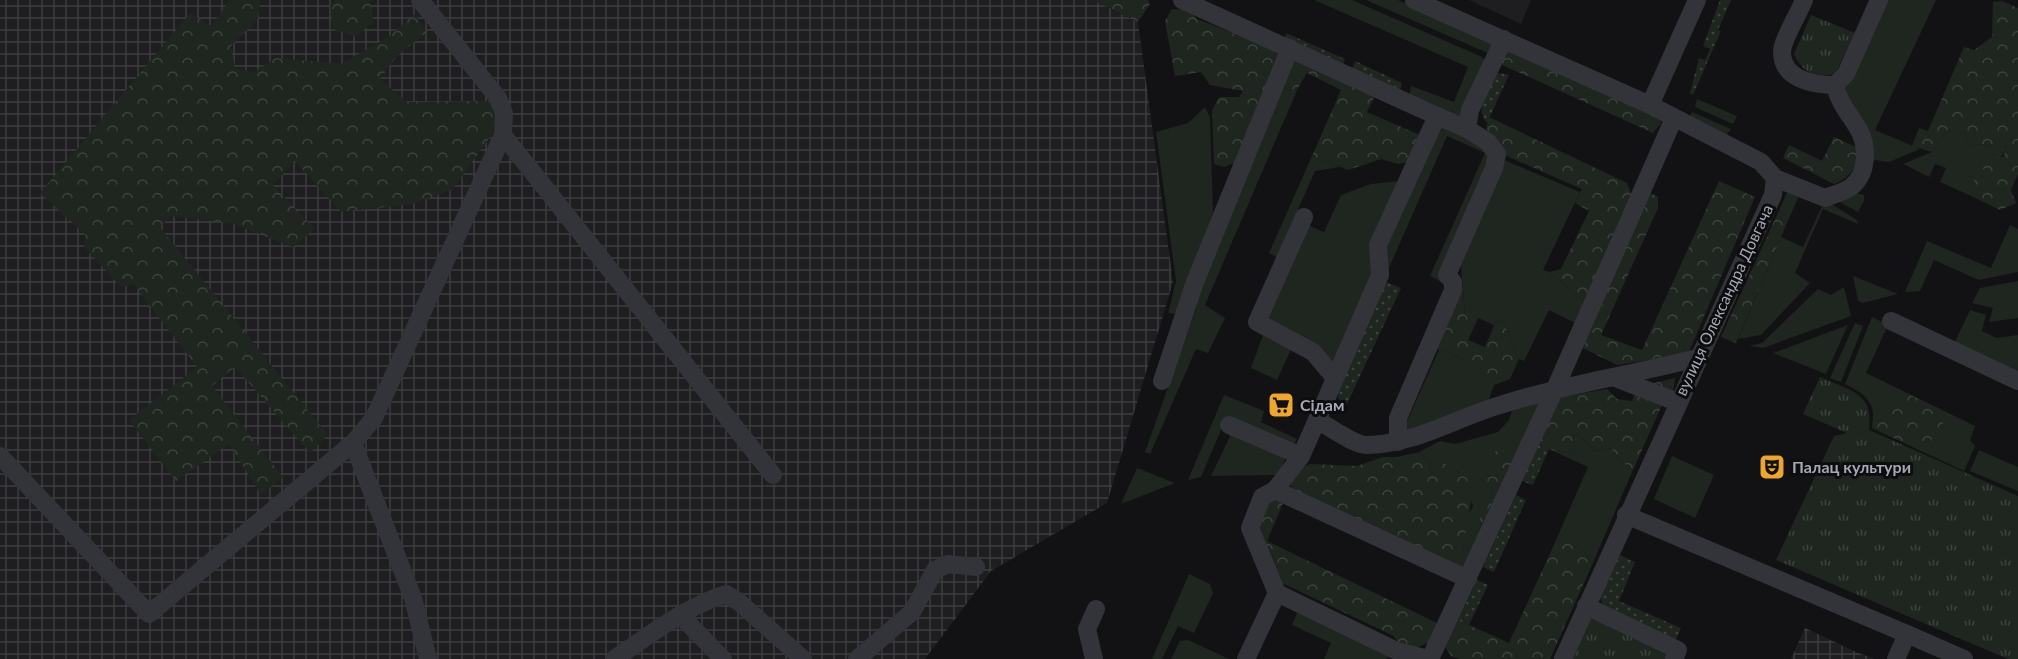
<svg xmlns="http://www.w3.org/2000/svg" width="2018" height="659" font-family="Lato,sans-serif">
  <defs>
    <pattern id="industrial-grid" width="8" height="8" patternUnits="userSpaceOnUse" patternTransform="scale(1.5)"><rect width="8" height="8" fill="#1e1e21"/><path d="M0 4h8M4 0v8" fill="none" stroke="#3c3c3f"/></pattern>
    <pattern id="forest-crowns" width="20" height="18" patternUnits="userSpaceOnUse" patternTransform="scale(1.5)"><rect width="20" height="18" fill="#1e261f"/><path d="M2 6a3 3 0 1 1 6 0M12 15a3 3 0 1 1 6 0" fill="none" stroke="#3c433d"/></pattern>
    <pattern id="park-tufts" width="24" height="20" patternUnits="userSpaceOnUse" patternTransform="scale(1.5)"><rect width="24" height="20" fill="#1e261f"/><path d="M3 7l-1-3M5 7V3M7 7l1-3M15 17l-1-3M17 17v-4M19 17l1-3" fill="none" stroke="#3c433d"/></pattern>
    <pattern id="garden-dots" width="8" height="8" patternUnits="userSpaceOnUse" patternTransform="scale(1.5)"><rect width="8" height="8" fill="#1e261f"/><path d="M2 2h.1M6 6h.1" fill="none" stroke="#3c433d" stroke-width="1.8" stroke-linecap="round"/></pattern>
  </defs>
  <rect width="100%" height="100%" fill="#121214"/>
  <path fill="#1e1e21" d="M1469 0H1531L1521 24Z"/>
  <g fill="url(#industrial-grid)">
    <path d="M0 0H1093L1138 22 1173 282 1107 503 991 571 925 659H0Z"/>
    <path d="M1805 628 1856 652 1875 659H1791Z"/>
  </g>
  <g fill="#1e261f">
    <path d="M1314 0H1352L1482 57 1486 63 1466 108 1459 117 1409 99 1411 86 1454 102 1468 67Z"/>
    <path d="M1366 0H1398L1489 40 1492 47 1490 54Z"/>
    <path d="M1886 0H1936L1875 130 1920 149 1889 162 1868 159 1841 95Z"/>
    <path d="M1282 85 1288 91 1298 88 1205 305 1225 318 1208 353 1196 349 1150 454 1145 452 1196 309 1199 286Z"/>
    <path d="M1697 99 1737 116 1733 124 1695 107Z"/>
    <path d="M1205 107 1210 118 1213 213 1178 314 1168 313 1176 281 1156 132 1188 123Z"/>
    <path d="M1692 112 1731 129 1726 135 1690 116Z"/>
    <path d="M1438 119 1494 155 1441 282 1430 276 1485 153 1447 136 1388 270 1381 245Z"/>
    <path d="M1946 130 1964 132 1970 144 2007 147C2002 160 1992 161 1985 171 1978 179 1979 189 1969 195L1940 182 1946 168 1935 164 1929 177 1903 164 1932 152Z"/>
    <path d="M1312 156 1340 167 1315 171 1277 257 1269 253Z"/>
    <path d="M1504 160 1580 192 1543 270 1550 272 1583 300 1579 325 1549 310 1524 361 1519 359 1504 323 1496 321 1494 325 1478 318 1474 327 1465 314 1460 256Z"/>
    <path d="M1400 181 1372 285 1337 371 1261 320 1305 224 1324 232 1341 195 1371 184Z"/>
    <path d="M1791 184 1802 189 1787 223 1776 217Z"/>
    <path d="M1852 192 1864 195V201L1858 212 1838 201Z"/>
    <path d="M1825 200 1857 220 1858 224 1823 209 1795 273 1810 283 1761 335 1738 339 1781 237 1803 247Z"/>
    <path d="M2010 225 2018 229V272L1979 280 1934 260 1920 291 1905 292 1927 241 1991 268Z"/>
    <path d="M1853 276 1898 294 1863 303 1858 301Z"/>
    <path d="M2018 281V318L1989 322 1993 308 1972 303 1980 288Z"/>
    <path d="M1844 287 1851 316 1763 348 1749 346 1762 343 1818 289 1831 295Z"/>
    <path d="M1970 310 1986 315 1982 331 1997 338 2018 335V373L1954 344Z"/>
    <path d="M1872 317 1888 325 1866 373 1975 426 1970 440 1975 446 1964 471 1872 428C1877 402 1866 395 1845 384Z"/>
    <path d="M1855 323 1863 326 1841 382 1830 378Z"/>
    <path d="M1848 325 1826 374 1773 353Z"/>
    <path d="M1264 332 1293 345 1277 380 1251 368Z"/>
    <path d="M1439 350 1472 362 1494 385 1488 402 1424 427 1403 430Z"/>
    <path d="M1224 395 1264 411 1261 422 1297 439 1293 446 1226 418 1201 477 1188 480Z"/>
    <path d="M1542 400 1518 455 1496 466 1498 477 1486 475 1494 498 1484 497 1479 513 1481 528 1470 536 1474 552 1466 570 1448 564 1463 551 1466 519 1473 506 1463 478 1457 471H1430L1429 461 1419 452 1440 441 1455 444 1498 432 1509 420 1513 408Z"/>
    <path d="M1232 432 1279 451 1285 460 1278 475 1211 476Z"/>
    <path d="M1573 435 1580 436 1595 451 1611 448 1622 462 1633 470 1592 565 1582 549 1557 538 1588 467 1551 450 1575 454Z"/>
    <path d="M1979 450 2018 467V491L1970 471Z"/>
    <path d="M1672 456 1714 475 1695 518 1654 499Z"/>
    <path d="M1137 468 1175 483 1121 504Z"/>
    <path d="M1189 574 1210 584 1213 593 1194 633 1178 626 1162 659H1152Z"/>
    <path d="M1298 611 1391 651 1387 659H1324L1331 643 1292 625Z"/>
    <path d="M1188 640 1229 659H1171L1180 641Z"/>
  </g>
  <g fill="url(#forest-crowns)">
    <path d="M230 0H260L258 19 231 46 235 68 255 72 275 58 341 64 388 37 415 14 427 32 397 56 380 79 407 102 488 101 503 119 452 190 412 204 341 212 295 161 273 185 315 229 293 247 233 224 171 216 160 227 328 435 310 453 235 367 212 386 283 477 261 495 229 444 176 481 129 420 197 367 133 284 121 287 84 247 86 236 40 193 190 13 211 26Z"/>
    <path d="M336 0H370L374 22 355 37 333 29 330 5Z"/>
    <path d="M1093 0H1148L1150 4 1138 22Z"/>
    <path d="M2002 1 2018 8V174L2011 190 2016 203 2000 210 1969 195 1974 191V179L1985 170 1978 166 1979 157H2003L2007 147 1970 144 1964 132 1946 130 1932 152 1912 146 1919 128 1928 131 1964 47 1974 50 1992 37 1993 2Z"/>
    <path d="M1172 9 1189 10 1197 19 1266 46 1278 54 1276 67 1236 162 1224 167 1214 164 1212 110 1219 97H1239L1243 91 1210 85 1201 72 1175 76 1165 21Z"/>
    <path d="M1504 49 1658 115 1661 123 1653 133 1500 64Z"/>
    <path d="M1297 56 1376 93 1367 112 1420 135 1408 162 1398 164 1381 159 1348 170 1312 156 1341 90 1307 73 1298 88 1288 91 1282 85Z"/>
    <path d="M1489 117 1627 183 1632 196 1579 325 1583 300 1550 272 1561 269 1589 211 1575 203 1582 189 1500 153 1486 128Z"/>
    <path d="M1834 137 1858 148C1857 167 1852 177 1834 184L1783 158 1789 145 1822 161Z"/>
    <path d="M1719 181 1755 197 1688 354 1617 365 1577 345 1649 192 1658 197V208L1601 335 1642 350Z"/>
    <path d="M1776 217 1787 223 1736 343 1721 337Z"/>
    <path d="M1462 284 1465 314 1474 327 1468 340 1485 347 1496 321 1504 323 1519 359 1510 379 1494 385 1472 362 1439 350 1435 341Z"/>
    <path d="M1675 378 1672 400 1662 405 1633 470 1622 462 1611 448 1595 451 1580 436 1573 435 1575 454 1551 450 1537 444 1556 398 1607 389 1617 399 1632 401 1637 387Z"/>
    <path d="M1904 392 1940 409 1943 424 1933 435 1928 454 1872 428 1873 417 1894 405 1906 412V405L1899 399Z"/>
    <path d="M1504 449 1518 455 1474 552 1466 547 1470 536 1481 528 1479 513 1483 497 1494 498 1485 475 1498 477 1492 452Z"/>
    <path d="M1419 452 1429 461 1430 471 1438 469 1443 462 1472 482C1473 506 1465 527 1463 551L1448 564 1293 495 1290 482 1298 469 1310 464 1357 466 1383 457H1397Z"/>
    <path d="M1277 497 1284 501 1267 541 1437 623 1429 642 1415 649 1400 646 1394 636 1282 583 1257 527 1267 503Z"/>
    <path d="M1557 538 1582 549 1592 565 1550 659H1460L1451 656 1445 647 1458 620 1509 643Z"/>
  </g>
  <g fill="url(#park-tufts)">
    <path d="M1811 15 1855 33 1835 74C1815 77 1803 74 1794 54Z"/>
    <path d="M1820 377C1849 391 1874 391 1869 430L2018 496V659H2008L1776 560 1834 436 1847 433 1803 414Z"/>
    <path d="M1586 606 1674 659H1563Z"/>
  </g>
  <g fill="url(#garden-dots)">
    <path d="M1720 0H1731L1718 30 1721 31 1693 95 1690 93 1699 58 1705 60 1710 49 1703 46Z"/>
    <path d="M1286 33 1345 59 1342 68 1284 41Z"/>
    <path d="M1355 61 1402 83 1399 95 1351 72Z"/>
    <path d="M1500 73 1509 75 1487 123C1474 107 1488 92 1496 74Z"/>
    <path d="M1386 282 1401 288 1346 406 1338 398 1340 380Z"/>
    <path d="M1537 444 1549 449 1533 485 1522 481Z"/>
    <path d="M1516 495 1526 500 1494 572 1483 567Z"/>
    <path d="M1615 553 1635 562 1619 601 1681 628 1674 644 1607 613 1598 594Z"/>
    <path d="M1477 580 1488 585 1469 625 1458 620Z"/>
  </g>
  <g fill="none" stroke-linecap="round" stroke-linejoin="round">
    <g stroke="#333439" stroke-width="18">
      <path d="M420 0 498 98 504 113 503 135 374 418 353 443 413 598 428 659"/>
      <path d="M1182 0 1437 116"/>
      <path d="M1414 0 1650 105 1761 162 1775 178 1773 195 1563 659"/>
      <path d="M1804 0C1799 13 1782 40 1782 52 1782 79 1813 85 1835 85"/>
      <path d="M1650 105 1697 0"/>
      <path d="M503 135 773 475"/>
      <path d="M1775 178 1825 198C1833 195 1844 192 1851 187 1868 174 1868 147 1859 130 1850 114 1839 104 1835 85L1846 74 1879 0"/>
      <path d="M1304 217 1257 322 1313 352 1334 377"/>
      <path d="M1891 321 2018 381"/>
      <path d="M1616 378 1677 402"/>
      <path d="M1162 381 1195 282 1290 48"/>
      <path d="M1317 420C1328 426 1354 445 1366 445 1412 445 1454 419 1497 406 1562 385 1631 375 1697 358"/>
      <path d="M1229 425 1301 456"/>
      <path d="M1398 442V418L1453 290V282L1447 275 1494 168 1497 154 1488 142 1467 129"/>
      <path d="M0 456 149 614 353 443"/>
      <path d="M1275 490 1468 579"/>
      <path d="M1626 515 1907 634 1896 659"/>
      <path d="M1277 593 1397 651 1428 659"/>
      <path d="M1586 606 1678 650 1674 659"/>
      <path d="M681 616 723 659"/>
      <path d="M1907 634 1964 659"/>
      <path d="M614 659C649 636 686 606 726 594L739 602 803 659"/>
      <path d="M857 659 912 612 935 570 948 564 976 567"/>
      <path d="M1094 659 1087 629 1096 609"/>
      <path d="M1246 659 1277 593 1250 528 1262 497 1275 490 1301 456 1317 420 1380 275 1378 245 1437 116 1467 129 1470 110 1504 39"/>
      <path d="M1430 659 1555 389 1674 118"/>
    </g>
  </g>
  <defs>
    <g id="supermarket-square" transform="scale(1.35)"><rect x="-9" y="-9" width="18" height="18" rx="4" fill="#eca631" stroke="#0d0d0f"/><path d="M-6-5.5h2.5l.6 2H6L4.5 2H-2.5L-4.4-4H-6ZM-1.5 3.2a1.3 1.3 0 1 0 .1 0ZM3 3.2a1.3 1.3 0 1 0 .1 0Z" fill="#111"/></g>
    <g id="theatre-square" transform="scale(1.35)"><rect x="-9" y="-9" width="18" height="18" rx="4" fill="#eca631" stroke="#0d0d0f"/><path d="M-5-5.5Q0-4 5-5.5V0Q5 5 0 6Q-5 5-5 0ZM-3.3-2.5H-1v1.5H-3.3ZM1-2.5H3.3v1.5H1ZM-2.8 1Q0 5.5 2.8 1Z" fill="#111"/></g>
  </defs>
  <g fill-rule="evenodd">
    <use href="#supermarket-square" x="1281" y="405"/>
    <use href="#theatre-square" x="1772" y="467"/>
  </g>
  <g text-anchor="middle" stroke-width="6" stroke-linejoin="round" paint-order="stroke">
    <g font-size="16" fill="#a4a9b4" stroke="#0d0d0f">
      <text transform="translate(1724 300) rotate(-65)" y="6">вулиця Олександра Довгача</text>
    </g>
    <g font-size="16" font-weight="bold" fill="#a4a9b4" stroke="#0d0d0f" text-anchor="start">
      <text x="1300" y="411">Сідам</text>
      <text x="1792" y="473">Палац культури</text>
    </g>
  </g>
</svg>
